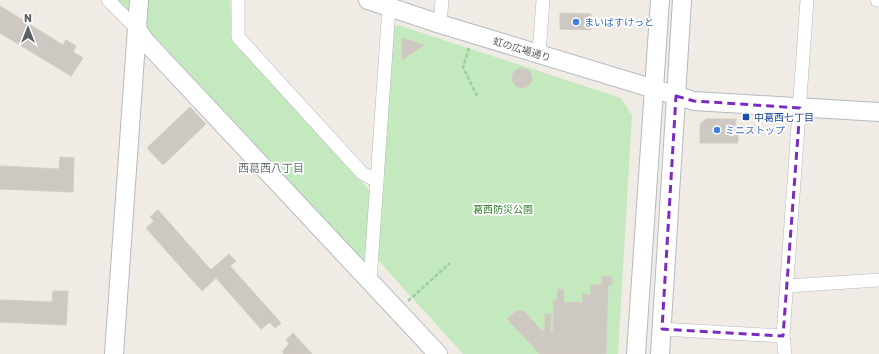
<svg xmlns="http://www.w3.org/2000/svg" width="879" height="354" font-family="Rubik,'Noto Sans JP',sans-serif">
  <rect width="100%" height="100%" fill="#f0ebe4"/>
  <g fill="#c4e9be">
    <path d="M112 0H230L232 39 371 192 367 260H362Z"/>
    <path d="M398 25 621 98 632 115 618 354H463L377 259 392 28Z"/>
  </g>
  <g fill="#cec8c3" stroke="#d5ccc1">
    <path d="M0 6 63 45 66 40 76 46 73 52 83 58 71 76 0 33Z"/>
    <path d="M560 13 591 14V30L560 29Z"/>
    <path d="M402 38 424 45 402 60Z"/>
    <circle cx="522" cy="78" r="10"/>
    <path d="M190 107 206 124 163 165 147 148Z"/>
    <path d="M706 119H736L735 135H738V143H700V124Z"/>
    <path d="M60 157 74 158 73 192 0 189V166L59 169Z"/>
    <path d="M158 210 211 270 229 254 236 261 230 266 281 323 275 328 270 322 261 329 216 278 202 291 146 228 154 221 150 217Z"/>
    <path d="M602 276 612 277V285H608L606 354H540L507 319 516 311 523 310 542 331H545V314H551L550 332H553L554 300H557L558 289H562L564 291 563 302 583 303V294L591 295V285H602Z"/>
    <path d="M53 291H68L66 325 0 322V300L52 302Z"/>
    <path d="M293 333 312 354H284L282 352 289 344 286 340Z"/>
  </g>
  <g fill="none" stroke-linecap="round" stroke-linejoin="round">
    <g stroke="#b4b8bc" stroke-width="14">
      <g id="street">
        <path d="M108 0 137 29"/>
        <path d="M238 0V37L362 173 377 181"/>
        <path d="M877 0H879"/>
        <path d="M440 24 442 0"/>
        <path d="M539 54 543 0"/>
        <path d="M370 281 389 7"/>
        <path d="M787 286 879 280"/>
        <path d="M662 329 783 336"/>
        <path d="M785 354 783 336 807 0"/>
      </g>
    </g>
    <g stroke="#b5babf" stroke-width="20">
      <g id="secondary">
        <path d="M368 0 440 24 694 101 879 112"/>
        <path d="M137 29 146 42 438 354"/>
        <path d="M114 354 139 0"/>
        <path d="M636 354 660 0"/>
        <path d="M660 354 682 0"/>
      </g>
    </g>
    <g stroke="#99d0a1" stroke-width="2.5" stroke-dasharray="4 2" stroke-linecap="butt">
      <path d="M469 48 463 67 477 96"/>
      <path d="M408 301 450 263"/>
    </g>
    <use href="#street" stroke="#fff" stroke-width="13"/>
    <use href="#secondary" stroke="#fff" stroke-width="18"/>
  </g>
  <path fill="none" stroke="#7b2cbf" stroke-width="3" stroke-dasharray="8 5" stroke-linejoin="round" d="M676 96 694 101 800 108 783 336 662 329Z"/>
  <g fill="#3f7fe0" stroke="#fff" stroke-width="1.5">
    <circle cx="576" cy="22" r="4"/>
    <circle cx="717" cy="130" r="4"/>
  </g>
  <rect fill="#1a4fb4" stroke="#fff" stroke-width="1.5" x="742" y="113" width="8" height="8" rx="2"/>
  <g text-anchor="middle" stroke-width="3.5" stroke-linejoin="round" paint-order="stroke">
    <g font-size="10" fill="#366cbe" stroke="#fff" text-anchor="start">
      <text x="584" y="26">まいばすけっと</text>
      <text x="725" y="134">ミニストップ</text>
    </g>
    <g font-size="10" fill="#5c6166" stroke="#fff">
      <text transform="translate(522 49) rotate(17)" y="4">虹の広場通り</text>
    </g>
    <g font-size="10" fill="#164399" stroke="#fff" text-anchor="start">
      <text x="754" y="121">中葛西七丁目</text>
    </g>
    <g font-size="10" fill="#34842d" stroke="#fff">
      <text x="503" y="213">葛西防災公園</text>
    </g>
    <g font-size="11" fill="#6c7478" stroke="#fff">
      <text x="271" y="172">西葛西八丁目</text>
    </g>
  </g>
  <g transform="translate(28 28)" stroke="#ffffff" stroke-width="3" paint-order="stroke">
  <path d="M0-3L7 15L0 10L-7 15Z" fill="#5c6166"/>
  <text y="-6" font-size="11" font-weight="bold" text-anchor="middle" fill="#5c6166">N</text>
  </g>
</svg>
